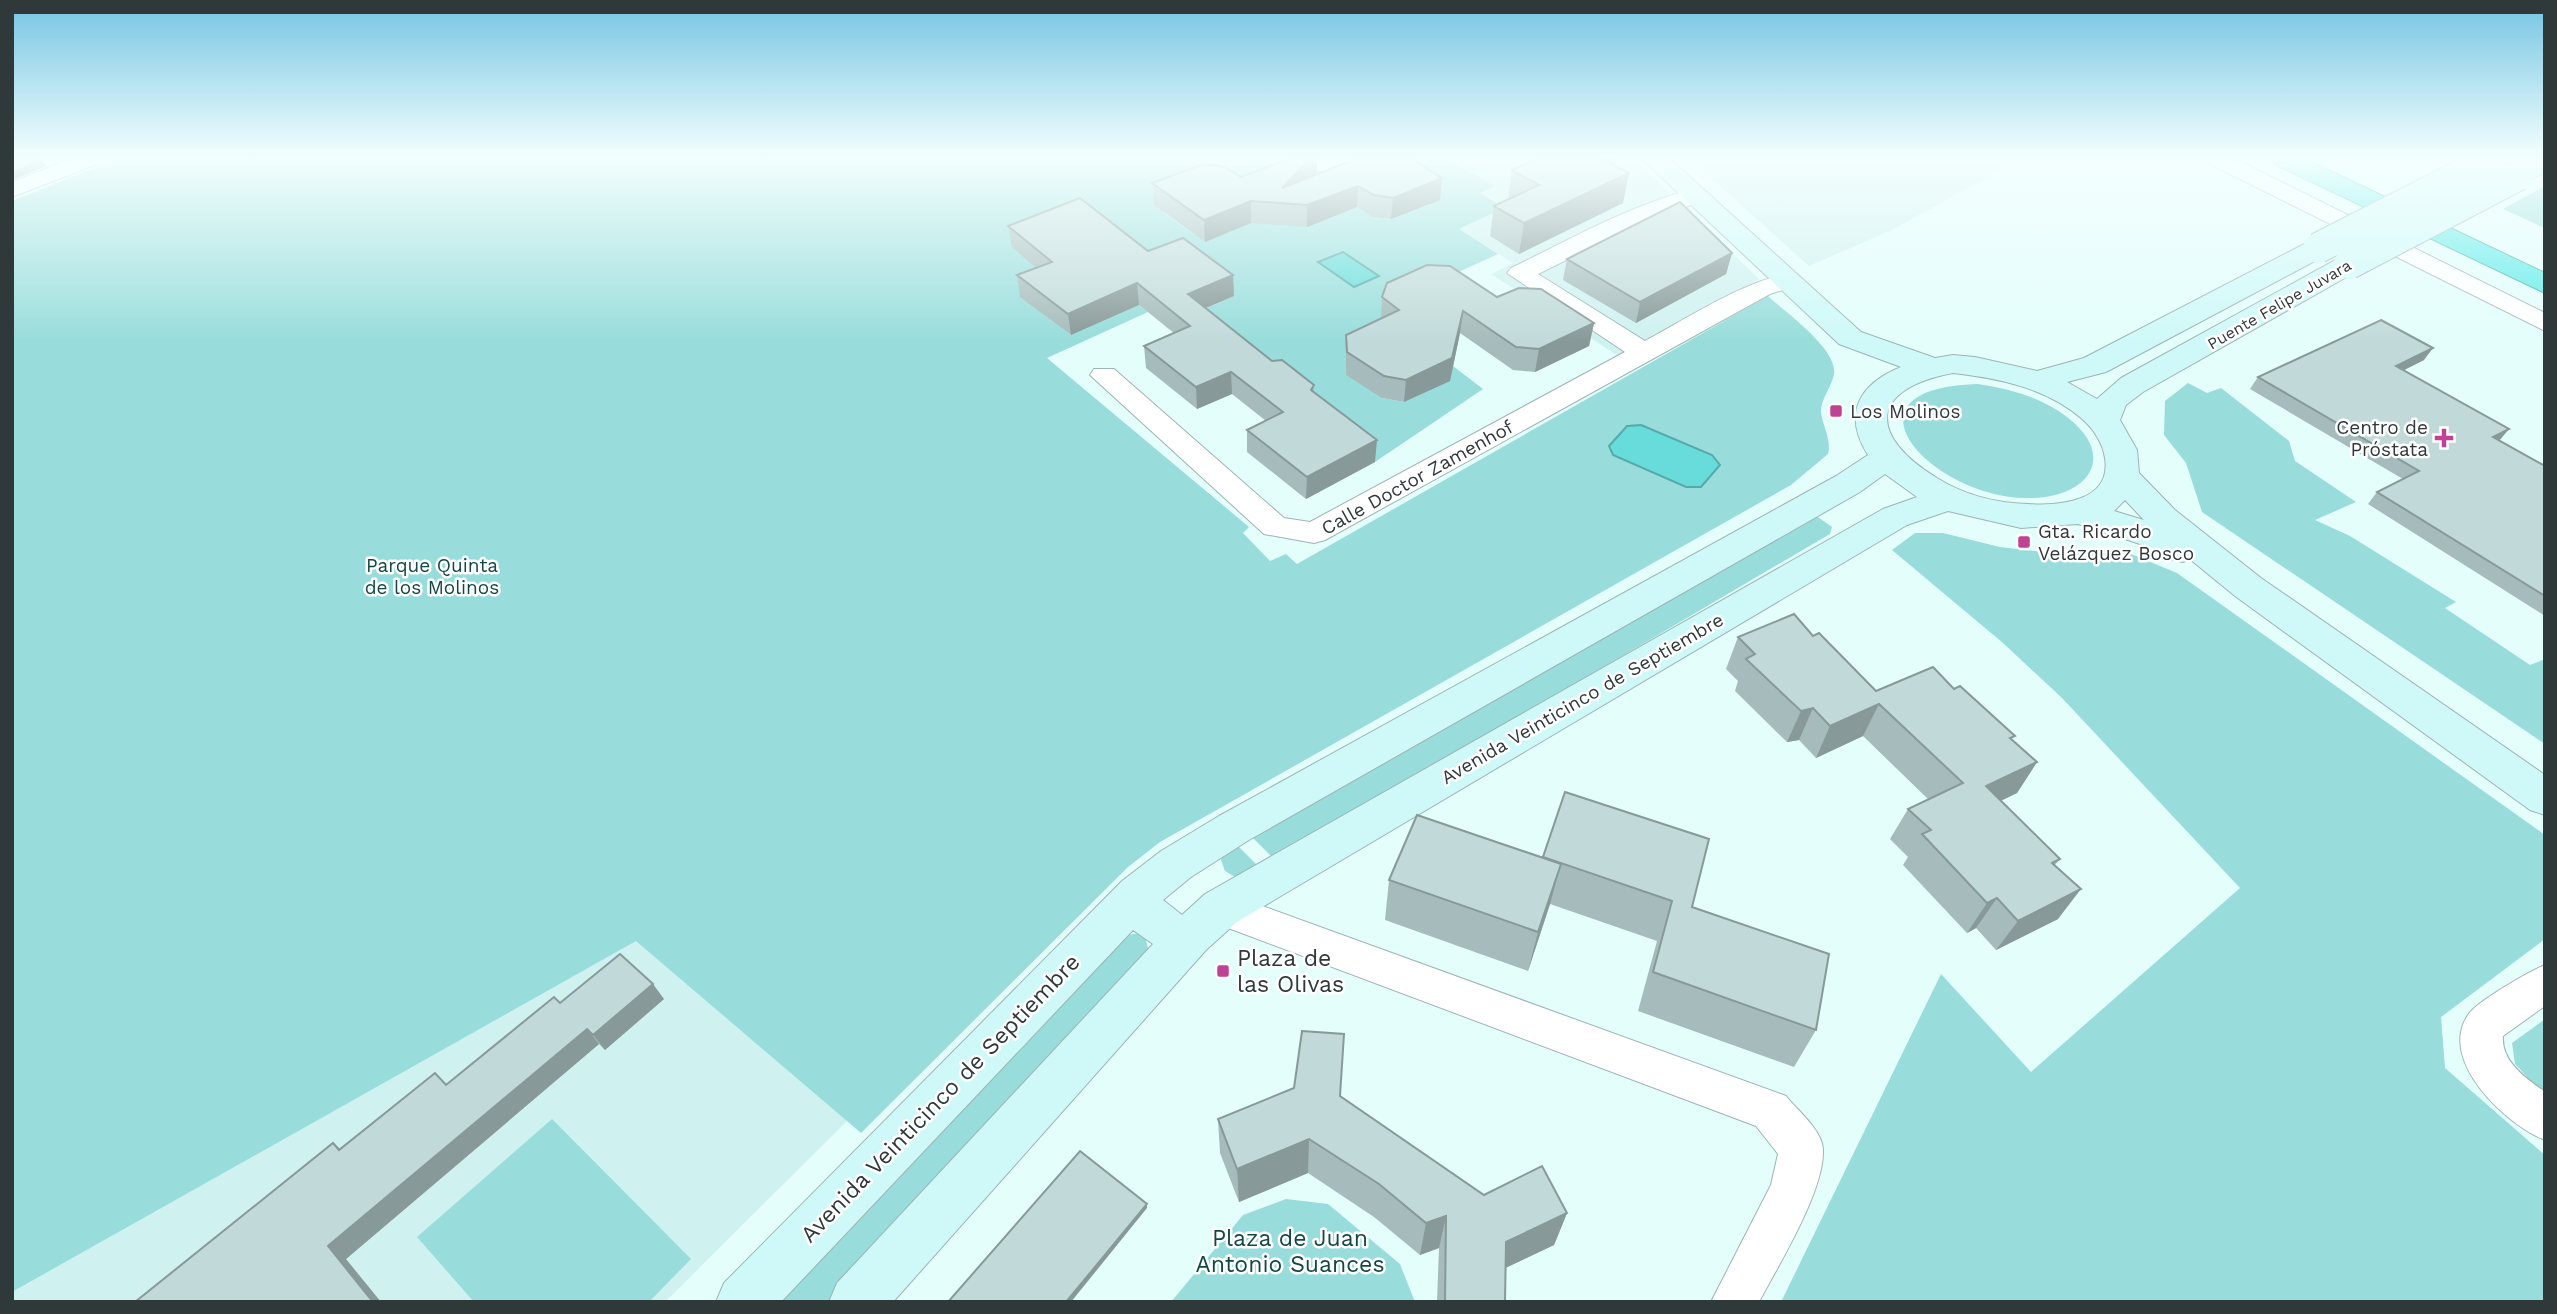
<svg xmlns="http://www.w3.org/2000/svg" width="2557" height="1314" font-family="'Work Sans',sans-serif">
  <rect width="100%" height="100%" fill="#e4fefc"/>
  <g fill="#cff1f0">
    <path d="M1444 158H1633L1759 279 1617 355 1491 274 1513 263 1459 229 1503 208 1479 193 1494 186Z"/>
    <path d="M1689 158H2022L1890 231 1809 266Z"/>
    <path d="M637 940 848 1120 665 1302H12V1292Z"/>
  </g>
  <g fill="#98dddb">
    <path d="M119 158H1265L1306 167 1165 201 1164 213 1195 235 1268 216 1357 207 1372 217 1391 219 1428 205 1383 158H1444L1495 186 1480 193 1504 208 1459 229 1498 254 1386 305 1382 398 1404 402 1449 381 1453 366 1483 389 1375 462 1165 326 1234 296 1048 278 1021 297 1071 335 1139 305 1148 312 1047 358 1249 527 1243 533 1270 561 1286 554 1297 564 1768 296C1785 312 1838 349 1834 374 1832 386 1821 399 1821 411 1822 426 1832 439 1828 454L1791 485 1160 842 1128 867 861 1133 636 941 12 1292V201Z"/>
    <path d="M2545 186V228L2503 209Z"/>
    <path d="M2188 383 2207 393 2221 388 2289 441 2295 461 2356 502 2315 520 2350 536 2456 602 2445 608 2530 665 2545 659V744L2202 512 2186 463 2164 435 2165 401Z"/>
    <path d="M1978 384C2010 389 2041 397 2067 417 2119 457 2087 497 2032 498 1934 501 1828 388 1978 384Z"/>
    <path d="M1815 515 1832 527 1830 534 1275 860 1250 835Z"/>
    <path d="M1915 533H1943L2000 547 2052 553 2102 550 2131 554 2177 573 2545 835V939L2441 1017 2445 1068 2545 1155V1302H1781L1941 974 2031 1072 2240 888 2062 698 2003 643 1892 550Z"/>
    <path d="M1236 844 1261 869 1235 877 1225 871 1221 860 1226 849Z"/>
    <path d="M1138 933 1145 937 1149 952 830 1302H772L1128 935Z"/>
    <path d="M2545 1019V1096L2515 1064 2512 1043Z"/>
    <path d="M552 1119 691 1259 649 1302H474L417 1237Z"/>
    <path d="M1286 1199 1328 1204 1400 1264 1415 1302H1171L1243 1215Z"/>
  </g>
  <g fill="#67dcda" stroke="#56abaa" stroke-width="2">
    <path d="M1343 252 1379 276 1354 287 1318 262Z"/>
    <path d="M1641 425 1712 455 1720 465 1701 487H1686L1613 455 1609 446 1627 426Z"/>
  </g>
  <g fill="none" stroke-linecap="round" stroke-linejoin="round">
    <g stroke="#9cb4b3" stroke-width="2">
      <g id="street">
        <path d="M73 158H103L100 163 12 197V182Z"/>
        <path d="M1279 158H1371C1355 181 1304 169 1282 163Z"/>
        <path d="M2205 158H2233L2545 313V331L2208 163Z"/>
        <path d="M1694 189 1702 191 1706 196 1702 201 1641 223 1538 274 1645 341C1676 325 1764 268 1795 276L1799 281 1795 286 1770 294 1325 540 1314 543 1264 534 1090 375 1094 369H1114L1284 518 1310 522 1625 352 1507 273 1511 268C1571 239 1630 205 1694 189Z"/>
        <path d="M1221 891 1786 1096C1797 1110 1822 1130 1823 1149 1825 1190 1779 1264 1759 1302H1711L1771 1185 1778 1154 1756 1126 1207 920 1202 908 1207 896Z"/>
        <path d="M2545 965V1006L2503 1036C2501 1062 2526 1078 2545 1092V1140C2507 1125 2437 1061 2468 1015 2476 1002 2530 971 2545 965Z"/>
      </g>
    </g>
    <g stroke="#9cb4b3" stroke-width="2">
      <g id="secondary">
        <path d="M1641 158H1669L1861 332 1935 358 1953 355 1975 357 2037 371 2084 358 2308 242 2318 239 2328 242 2332 248 2328 254 2106 372 2067 382 2097 399 2121 378 2339 258 2349 255 2359 258 2363 264 2359 270 2143 392 2126 405 2120 420 2137 450 2139 473 2175 510 2261 578 2545 775V815L2530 810 2235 596 2191 560 2182 562 2169 559 2140 544 2078 524 2021 528 1948 511 1907 525 1237 922 1206 950 893 1302H829L837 1283 1153 944 1133 930 781 1302H716L724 1283 1122 881 1161 851 1219 816 1836 476 1868 455C1842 414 1859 384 1901 367L1839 344ZM1953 373C1998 378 2046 388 2081 418 2093 428 2103 443 2105 458 2112 502 2059 506 2028 504 1996 503 1964 495 1937 478 1868 436 1868 389 1953 373ZM1885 474 1917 497 1883 509 1205 894 1182 915 1163 900 1191 877 1249 840 1860 492ZM2125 500 2144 520 2114 511Z"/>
        <path d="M2532 158H2545V172L2528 181H2510L2506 175 2510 169Z"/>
      </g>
    </g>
    <g stroke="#4eadab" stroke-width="2">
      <path id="highway" d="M2270 158H2303L2545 273V293L2274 164Z"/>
    </g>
    <use href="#street" fill="#fff" fill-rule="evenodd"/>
    <use href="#secondary" fill="#cff9f8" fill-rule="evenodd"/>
    <use href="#highway" fill="#5febe9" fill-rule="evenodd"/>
    <g stroke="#9cb4b3" stroke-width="32" stroke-linecap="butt">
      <g id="secondary-bridge">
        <path d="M2318 248 2490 160"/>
        <path d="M2349 264 2519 175"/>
      </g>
    </g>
    <use href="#secondary-bridge" stroke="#cff9f8" stroke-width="30"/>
  </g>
  <g fill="#a6bbbb">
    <path d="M1616 158 1614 166 1623 203 1519 254 1490 236 1494 206 1508 200 1512 170Z"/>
    <path d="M1317 173 1315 175 1442 178 1440 200 1391 219 1372 217 1357 207 1307 227 1251 223 1205 242 1154 205 1152 183 1241 177Z"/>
    <path d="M1008 226 1148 251 1233 275 1234 296 1206 308 1272 361 1314 385V393L1375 462 1306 499 1247 452V430L1266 421 1232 394 1197 409 1146 368 1144 346 1174 333 1139 305 1071 335 1020 297 1017 275 1036 268 1012 247Z"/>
    <path d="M1732 253 1726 274 1636 323 1563 280 1567 259Z"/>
    <path d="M1382 297H1497L1594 323 1589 346 1535 372 1513 370 1460 333 1450 381 1404 402 1382 398 1346 375V335L1381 319Z"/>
    <path d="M2424 360 2404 370 2500 440 2545 466V616L2368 504 2377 492 2403 479 2250 389 2258 377Z"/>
    <path d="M1813 636 1876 691 1954 689 2037 762 2017 793 2001 801 2060 859 2055 865 2058 919 1996 950 1976 928 1967 933 1903 865 1908 857 1890 839 1908 809 1928 799 1863 736 1816 758 1799 740 1787 742 1735 691 1738 681 1726 669 1738 637Z"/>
    <path d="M1417 815 1692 907 1816 1030 1794 1067 1638 1011 1657 941 1550 904 1528 971 1385 920 1389 880Z"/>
    <path d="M664 999 605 1050 599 1044 346 1259 135 1302 333 1143 341 1149 435 1073 447 1084 560 1003Z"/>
    <path d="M1340 1096 1484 1195 1567 1213 1554 1245 1505 1268V1302H1437L1439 1248 1420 1255 1374 1217 1308 1173 1239 1202 1220 1153 1218 1119Z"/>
  </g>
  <g fill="#879998">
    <path d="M1311 158H1317V173L1288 204 1282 188Z"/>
    <path d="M1593 158H1616L1613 173Z"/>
    <path d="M42 160 46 166 12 180V173Z"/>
    <path d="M1629 173 1623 203 1519 254 1524 223Z"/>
    <path d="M1442 178 1440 200 1391 219 1393 198Z"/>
    <path d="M1358 186 1357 207 1307 227V205Z"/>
    <path d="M1251 201V223L1205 242 1204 220Z"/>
    <path d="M1732 253 1726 274 1636 323 1640 302Z"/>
    <path d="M1233 275 1234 296 1189 315 1188 294Z"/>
    <path d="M1137 283 1139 305 1071 335 1068 314Z"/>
    <path d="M1463 311 1460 333 1450 381 1404 402 1406 380Z"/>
    <path d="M1594 323 1589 346 1535 372 1539 349Z"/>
    <path d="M2433 348 2424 360 2388 378 2396 366Z"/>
    <path d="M1231 372 1232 394 1197 409 1196 387Z"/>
    <path d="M2509 429 2499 441 2493 437Z"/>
    <path d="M1377 440 1375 462 1306 499 1307 477Z"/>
    <path d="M1879 704 1863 736 1816 758 1830 726Z"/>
    <path d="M1813 708 1799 740 1787 742 1801 711Z"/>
    <path d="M2037 762 2017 793 1966 817 1986 786Z"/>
    <path d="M1561 864 1550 904 1528 971 1538 932Z"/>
    <path d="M2081 889 2058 919 1996 950 2018 921Z"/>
    <path d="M1997 898 1976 928 1967 933 1987 903Z"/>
    <path d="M653 984 664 999 605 1050 593 1035Z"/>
    <path d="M587 1029 599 1044 346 1259 381 1302H373L328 1246Z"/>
    <path d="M1309 1139 1308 1173 1239 1202 1237 1169Z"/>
    <path d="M1147 1204V1208L1071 1302H1066Z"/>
    <path d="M1567 1213 1554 1245 1495 1273 1506 1242Z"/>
    <path d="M1446 1216 1439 1248 1420 1255 1426 1223Z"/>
  </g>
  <g fill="#c1dad9" stroke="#879998" stroke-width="2">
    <path d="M12 158H38L42 160 12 173Z"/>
    <path d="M1292 158H1311L1282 188 1358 158H1410L1442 178 1393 198 1374 195 1358 186 1307 205 1251 201 1204 220 1152 183 1204 164 1225 167 1241 177Z"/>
    <path d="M1539 158H1599L1629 173 1524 223 1494 206 1539 185 1512 170Z"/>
    <path d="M1080 198 1148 251 1183 238 1233 275 1188 294 1272 361 1282 360 1314 385 1311 390 1377 440 1307 477 1247 430 1283 412 1231 372 1196 387 1144 346 1190 326 1137 283 1068 314 1017 275 1052 262 1008 226Z"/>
    <path d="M1680 202 1732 253 1640 302 1567 259Z"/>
    <path d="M1427 265 1450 266 1497 297 1519 288 1541 289 1594 323 1539 349 1516 347 1463 311 1452 358 1406 380 1384 376 1347 352 1346 335 1399 310 1382 297 1387 283Z"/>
    <path d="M2381 320 2433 348 2396 366 2509 429 2493 437 2545 466V596L2377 492 2419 471 2258 377Z"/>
    <path d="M1794 614 1813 636 1819 633 1876 691 1933 667 1954 689 1960 686 2015 736 2010 738 2037 762 1986 786 2060 859 2052 863 2081 889 2018 921 1997 898 1987 903 1922 834 1931 830 1908 809 1963 783 1879 704 1830 726 1813 708 1801 711 1746 659 1755 654 1738 637Z"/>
    <path d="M1565 792 1709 839 1692 907 1829 954 1816 1030 1653 972 1672 901 1543 857Z"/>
    <path d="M1417 815 1561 864 1538 932 1389 880Z"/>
    <path d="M620 954 653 984 593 1035 587 1029 328 1246 373 1302H135L333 1143 339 1150 435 1073 446 1085 554 997 560 1003Z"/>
    <path d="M1302 1031 1344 1034 1340 1096 1484 1195 1542 1166 1567 1213 1506 1242 1505 1302H1445L1446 1216 1426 1223 1379 1184 1309 1139 1237 1169 1218 1119 1294 1088Z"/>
    <path d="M1080 1151 1147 1204 1066 1302H948Z"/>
  </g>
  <linearGradient id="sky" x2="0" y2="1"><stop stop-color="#74c4e2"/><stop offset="0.46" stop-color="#f3fffe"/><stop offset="1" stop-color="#f3fffe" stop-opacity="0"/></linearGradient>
  <rect width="2557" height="342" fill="url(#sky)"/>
  <g fill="#be4394" stroke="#fff" stroke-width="2.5">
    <rect x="1829" y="404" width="14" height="14" rx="3.5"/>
    <path d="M2440.5 427.5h7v7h7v7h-7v7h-7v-7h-7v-7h7z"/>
    <rect x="2017" y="535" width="14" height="14" rx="3.5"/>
    <rect x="1216" y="964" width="14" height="14" rx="3.5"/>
  </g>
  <g text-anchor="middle" stroke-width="5" stroke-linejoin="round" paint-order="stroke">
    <g font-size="16" fill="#2f3939" stroke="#fff">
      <text transform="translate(2279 304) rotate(-30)" y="6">Puente Felipe Juvara</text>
    </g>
    <g font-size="19" fill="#2f3939" stroke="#fff" text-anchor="start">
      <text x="1850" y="418">Los Molinos</text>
      <text x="2428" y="434" text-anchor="end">Centro de<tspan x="2428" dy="22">Próstata</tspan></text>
      <text x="2038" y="538">Gta. Ricardo<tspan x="2038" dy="22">Velázquez Bosco</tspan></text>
    </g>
    <g font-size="19" fill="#2f3939" stroke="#fff">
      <text transform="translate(1417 477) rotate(-29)" y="7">Calle Doctor Zamenhof</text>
      <text transform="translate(1582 698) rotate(-30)" y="7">Avenida Veinticinco de Septiembre</text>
    </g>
    <g font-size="19" fill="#124746" stroke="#fff">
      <text x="432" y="572">Parque Quinta<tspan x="432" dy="22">de los Molinos</tspan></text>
    </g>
    <g font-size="23" fill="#2f3939" stroke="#fff" text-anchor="start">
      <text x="1237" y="966">Plaza de<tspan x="1237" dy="26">las Olivas</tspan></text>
    </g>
    <g font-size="23" fill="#2f3939" stroke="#fff">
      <text transform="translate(940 1098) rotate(-46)" y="8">Avenida Veinticinco de Septiembre</text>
    </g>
    <g font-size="23" fill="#124746" stroke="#fff">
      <text x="1290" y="1246">Plaza de Juan<tspan x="1290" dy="26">Antonio Suances</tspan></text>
    </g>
  </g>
  <rect width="2557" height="1314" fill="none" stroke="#2f3939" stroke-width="28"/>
</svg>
